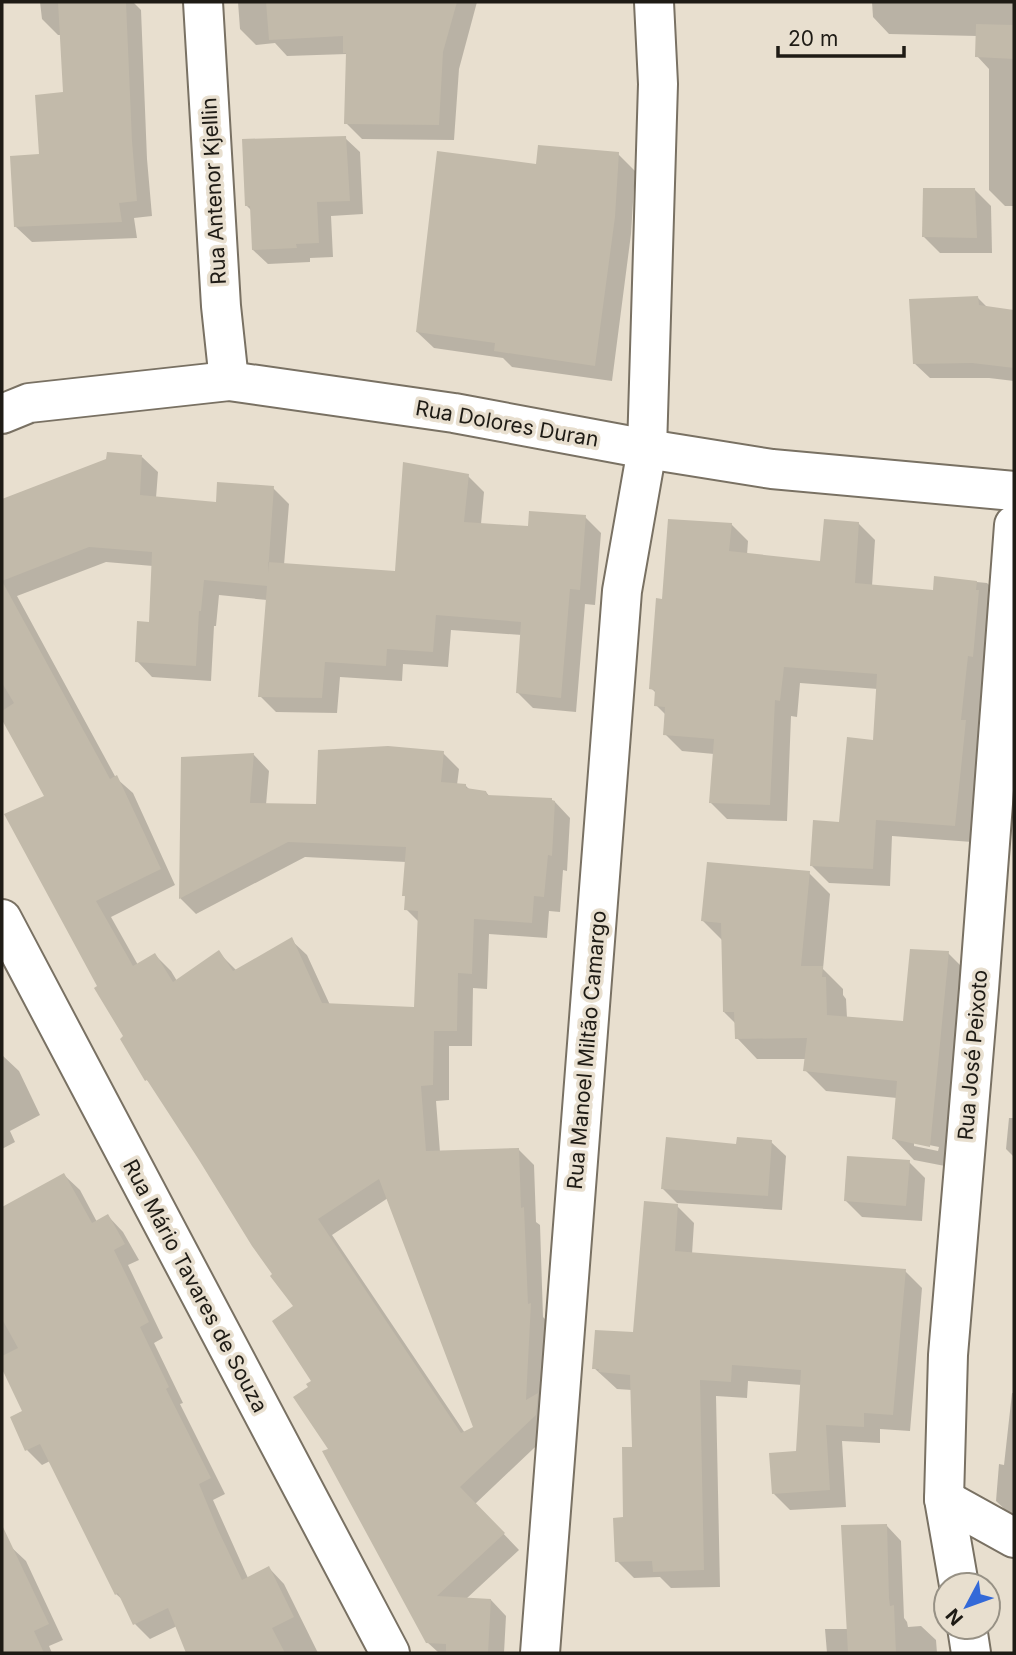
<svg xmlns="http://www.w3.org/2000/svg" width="1016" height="1655" font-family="Inter,sans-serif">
  <rect width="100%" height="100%" fill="#e8dfcf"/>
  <g fill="#0003" fill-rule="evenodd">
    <path d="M40 2H133L141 10 147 159 152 216 134 218 137 238 32 242 16 227 65 94 62 35H58L42 19Z"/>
    <path d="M238 2H477L459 69 454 140 362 139 346 123 347 54 287 56 275 43 256 45 240 29Z"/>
    <path d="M872 2H1014V206H1005L989 190V69L977 56V36L889 34 873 17Z"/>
    <path d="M345 138 360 152 363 214 331 216 333 257 310 258V262L268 264 253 250 252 211 246 205Z"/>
    <path d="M618 154 635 171 631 234 612 381 512 367 503 358 434 348 417 332 537 166Z"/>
    <path d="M975 190 991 206 992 253H940L923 236Z"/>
    <path d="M978 298 988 308 1014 312V381L989 378H930L914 363Z"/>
    <path d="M142 457 158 472 156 498 217 504 273 488 289 504 284 565 396 573 468 476 484 492 481 524 529 528 585 517 601 533 595 605 585 604 576 712 533 708 518 693 522 635 451 630 448 667 403 664 402 681 340 677 337 713 276 712 260 696 267 600 219 595 216 626H214L211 681 152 677 137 661 150 624 153 566 106 562 17 596 116 778 133 793 175 885 111 917 138 965 155 955 171 971 177 981 219 953 237 971 291 940 307 955 330 1005 416 1009 420 923 406 909V898L404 895 406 862 305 857 196 914 180 898 183 759 254 755 269 771 266 805 318 806 443 753 459 769 457 785 466 786 471 791 486 792 490 797 555 802 570 818 567 871 563 870 560 912 549 911 547 938 489 934 487 989 473 988 472 1046H449V1100L436 1101 440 1152 518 1149 534 1165 536 1222 540 1225 543 1317 546 1320 542 1399 552 1431 475 1504 519 1550 466 1599 491 1600 506 1616 504 1653H439L427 1642 330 1450 311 1388 313 1382 296 1307 154 1087 147 1080 99 987 46 797 4 720 2 721V544ZM388 1198 476 1427 465 1433 332 1235Z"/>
    <path d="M858 523 875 540 872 586 934 592 936 578 987 583 1004 600 972 842 892 836 890 886 829 883 812 866 840 824 874 742 878 689 800 683 797 717 791 716 787 821 727 819 710 802 714 754 682 751 665 734 666 715 656 705V693L651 688 664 600 731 524 748 541 747 555 822 563Z"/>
    <path d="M809 873 830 894 823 969 843 989V995L846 999 847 1018 905 1023 948 953 969 974 950 1167 914 1160 894 1139 897 1098 826 1091 805 1070 806 1059H757L737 1038 736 1024 724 1012 723 941 703 921ZM914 1142 939 1147 938 1151 914 1146Z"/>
    <path d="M3 1056 19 1071 40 1115 10 1131 15 1142 2 1149Z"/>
    <path d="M1009 1118H1014V1157L1006 1149Z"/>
    <path d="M771 1142 786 1156 782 1210 677 1203 663 1189 738 1145Z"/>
    <path d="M909 1162 925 1178 922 1221 862 1217 846 1201Z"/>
    <path d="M64 1175 80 1190 97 1222 108 1216 123 1232 139 1260 128 1265 163 1338 154 1343 183 1403 180 1404 225 1494 213 1500 248 1578 269 1568 284 1584 318 1653H188L177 1626 150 1639 135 1624 124 1601 116 1594 50 1461 42 1465 27 1450 25 1412 2 1366V1209Z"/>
    <path d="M677 1206 694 1223 692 1254 905 1271 922 1288 910 1431 880 1429V1443L842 1441 846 1507 790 1510 773 1493 797 1453 802 1385 748 1381 747 1398 716 1396 720 1587 671 1588 660 1577 634 1578 617 1561 625 1519 634 1448 632 1390 617 1389 594 1368 634 1334Z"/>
    <path d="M1012 1393H1014V1518L996 1501 999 1464 1004 1465Z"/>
    <path d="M887 1526 901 1541 904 1618 907 1622 908 1627 921 1626 936 1640 937 1653H827L825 1629H848Z"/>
    <path d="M10 1546 26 1561 63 1640 49 1646 52 1653H2V1549Z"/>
  </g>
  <g fill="#c2baaa" fill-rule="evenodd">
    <path d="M58 2H126L132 141 137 201 119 203 122 222 14 227 10 156 39 154 35 95 63 92Z"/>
    <path d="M266 2H457L443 52 439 125 344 124 346 53H343V36L269 40Z"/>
    <path d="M976 24 1014 25V59L975 57Z"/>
    <path d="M346 136 350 201 317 202 319 243 296 244 297 248 252 250 250 206H245L242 139Z"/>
    <path d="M538 145 619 152 615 217 595 366 494 351 495 343 416 332 437 151 536 164Z"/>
    <path d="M923 188H975L977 238 922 237Z"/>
    <path d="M978 296 979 305 1014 310V368L972 363 913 364 909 299Z"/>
    <path d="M107 452 142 455 140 495 216 502 217 482 274 486 268 573V562L395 571 403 462 469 474 464 522 528 526 529 511 586 515 580 590 570 589 561 698 516 693 521 622 436 615 433 652 387 649 386 666 325 662 322 698 258 697 267 586 204 580 201 611H199L196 666 135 662 137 621 149 622 152 552 89 547 2 581 110 779 117 775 161 869 96 901 133 966 155 953 173 982 219 950 233 971 292 937 322 1003 414 1007 418 911 404 910 405 896H402L406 847 288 842 179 899 181 757 254 753 250 803 316 804 318 750 388 746 444 751 441 782 466 784V788L486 791 487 795 552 798V800L555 801 552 856 548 855 544 897 534 896 532 923 474 919 472 974 458 973 457 1031H434L433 1085 421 1086 426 1151 519 1148 521 1208 524 1207 528 1304 531 1303 526 1400 538 1393 536 1415 460 1487 505 1533 437 1596 491 1599 488 1653H446V1644L426 1643 322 1451 328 1449 293 1397 308 1387 306 1384 311 1381 272 1321 293 1306 270 1276 272 1274 252 1246 199 1160 147 1080 145 1081 120 1039 123 1036 94 988 97 986 4 814 44 796 2 720V711L14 703 2 683V499L106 459ZM379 1179 473 1427 461 1433 318 1219Z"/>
    <path d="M668 519 732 523 729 551 820 561 824 519 859 522 855 583 933 590 934 576 977 581 976 590H979L973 657 968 656 961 720H966L955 826 876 820 873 869 810 866 813 820 839 822 847 737 873 740 877 674 784 667 780 701 775 700 770 805 709 803 714 739 663 735 665 707 654 706 655 690 649 689 656 598 662 599Z"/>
    <path d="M707 862 810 871 801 966H823L822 977H826L827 1015 903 1021 910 949 949 951 930 1147 892 1139 897 1081 803 1071 807 1038 735 1039 734 1012H723L721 923 701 921Z"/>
    <path d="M666 1137 736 1144 737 1137 772 1140 768 1196 661 1189Z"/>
    <path d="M847 1156 910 1160 906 1206 844 1201Z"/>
    <path d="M64 1173 92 1223 108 1214 125 1244 114 1250 149 1322 140 1327 169 1387 166 1389 211 1478 199 1484 218 1530 242 1580 269 1566 294 1617 272 1628 285 1653H186L168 1608 133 1625 118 1593 115 1595 40 1444 25 1451 10 1417 22 1411 2 1369V1356L18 1348 2 1319V1207Z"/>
    <path d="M644 1201 678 1204 675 1251 906 1269 893 1415 864 1413V1427L826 1425 830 1490 772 1494 769 1453 796 1451 801 1370 732 1365 731 1382 700 1380 704 1570 653 1572 652 1561 615 1562 613 1518 623 1517 622 1447H632L630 1375 598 1372 599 1369H592L595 1330 633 1332Z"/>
    <path d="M887 1524 889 1598 890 1606 894 1605 896 1653H848L841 1525Z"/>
    <path d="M2 1525 49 1624 34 1631 44 1653H2Z"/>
  </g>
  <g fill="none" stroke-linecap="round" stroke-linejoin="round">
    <g stroke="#797163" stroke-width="42">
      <g id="minor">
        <path d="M203 2 221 306 229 381"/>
        <path d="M2 919 390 1653"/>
        <path d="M944 1499 1014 1538"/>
        <path d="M959 1585 944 1499 948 1355 979 989 1014 525"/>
        <path d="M967 1627 971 1653"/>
        <path d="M540 1653 622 591 647 449 658 84 654 2"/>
      </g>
    </g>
    <g stroke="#797163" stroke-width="42">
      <path id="tertiary" d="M2 414 29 403 229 381 454 413 647 449 772 469 1014 491"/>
    </g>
    <use href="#minor" stroke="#fff" stroke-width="38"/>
    <use href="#tertiary" stroke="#fff" stroke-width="38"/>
  </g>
  <g text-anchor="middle" stroke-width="7" stroke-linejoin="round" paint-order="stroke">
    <g font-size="21" fill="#1e1b15" stroke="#e8dfcf">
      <text transform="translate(214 191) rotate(-93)" y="7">Rua Antenor Kjellin</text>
      <text transform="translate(507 424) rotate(10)" y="7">Rua Dolores Duran</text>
      <text transform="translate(587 1050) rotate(-85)" y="7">Rua Manoel Miltão Camargo</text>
      <text transform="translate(973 1055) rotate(-85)" y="7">Rua José Peixoto</text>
      <text transform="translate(195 1286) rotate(62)" y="7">Rua Mário Tavares de Souza</text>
    </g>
  </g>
  <rect width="1016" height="1655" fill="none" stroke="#1e1b15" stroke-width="7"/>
  <g transform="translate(967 1606) rotate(229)"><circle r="33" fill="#e8dfcf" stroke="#979185" stroke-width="2"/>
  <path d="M0-5L12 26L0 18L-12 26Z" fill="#3369d8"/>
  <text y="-10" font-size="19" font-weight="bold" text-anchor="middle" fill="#1e1b15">N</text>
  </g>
  <path d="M778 46v10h126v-10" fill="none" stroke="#1e1b15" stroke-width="3.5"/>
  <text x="788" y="46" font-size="21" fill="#1e1b15" stroke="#e8dfcf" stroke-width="5" paint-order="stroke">20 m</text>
</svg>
